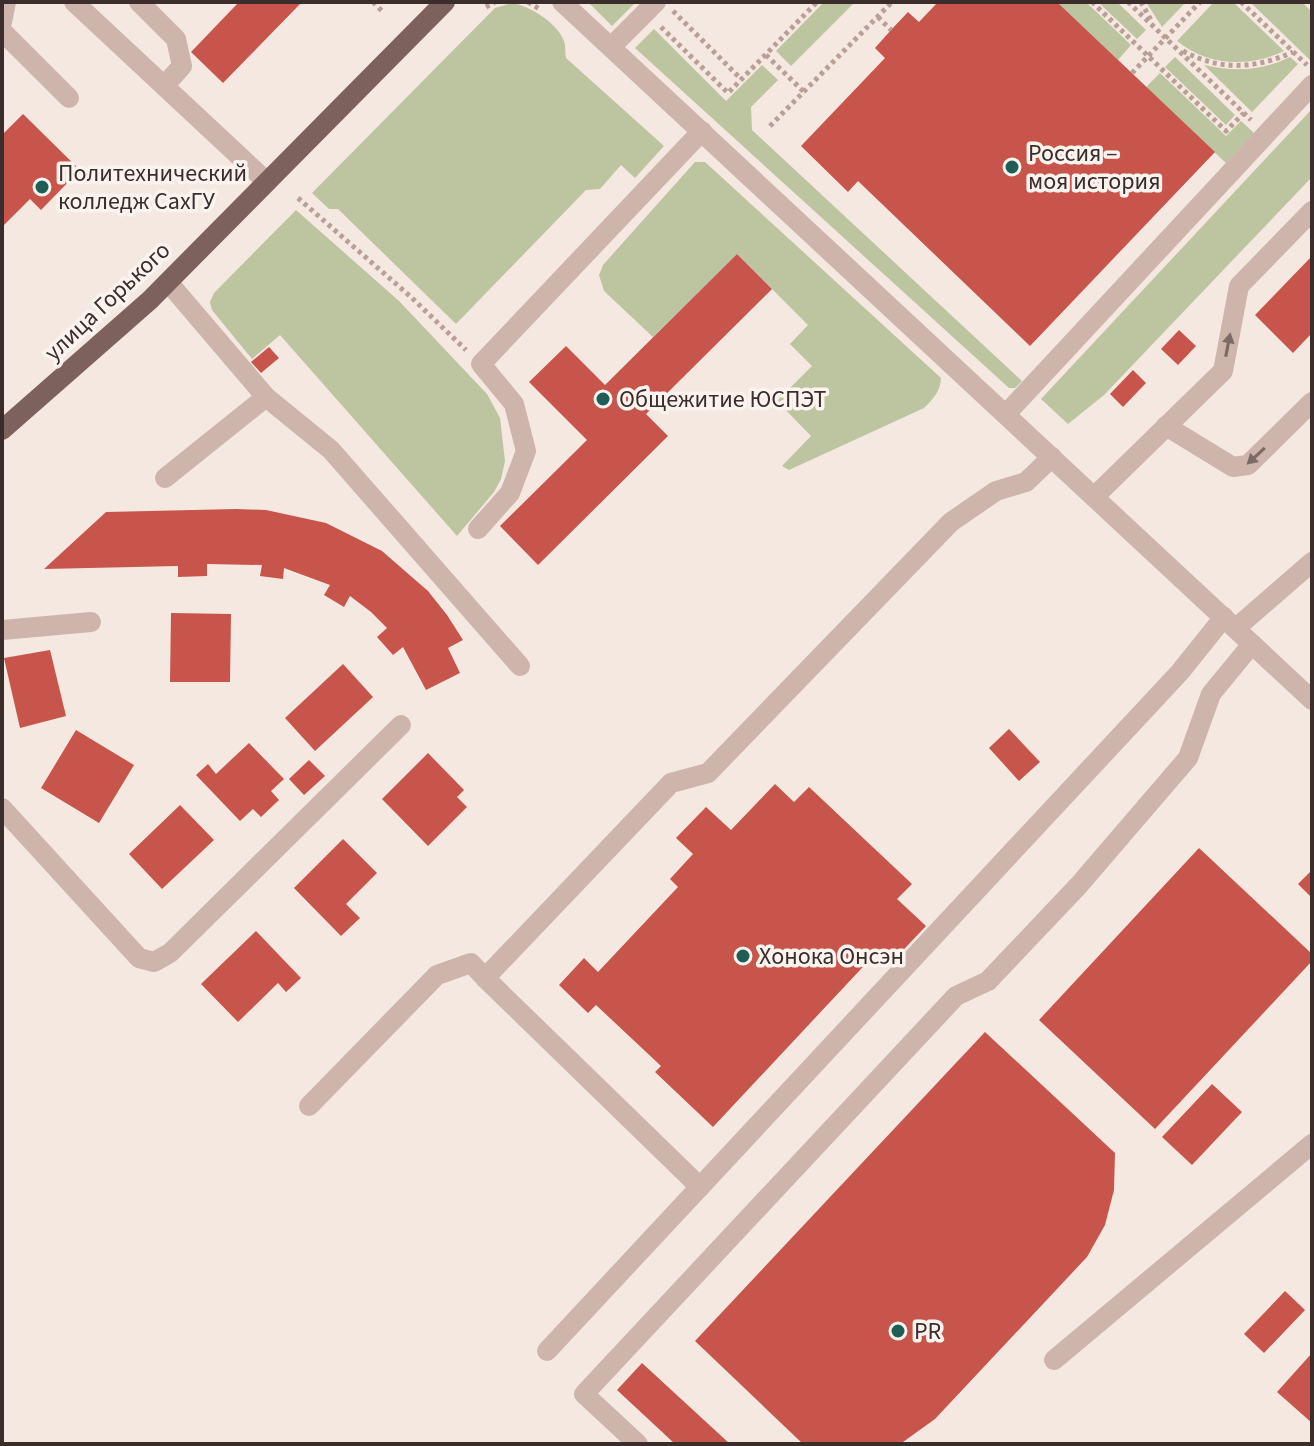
<svg xmlns="http://www.w3.org/2000/svg" width="1314" height="1446" font-family="'Source Sans 3',sans-serif">
  <rect width="100%" height="100%" fill="#f4e8e1"/>
  <g fill="#bdc4a0">
    <path d="M588 2H636L612 26Z"/>
    <path d="M824 2H855L791 66 776 51Z"/>
    <path d="M1057 2H1086L1131 45 1118 60Z"/>
    <path d="M1098 2H1117L1146 30 1137 39Z"/>
    <path d="M1146 2H1186L1162 27Z"/>
    <path d="M1214 2H1233L1284 51C1248 68 1208 66 1177 41Z"/>
    <path d="M1250 2H1302L1312 12V62Z"/>
    <path d="M512 3C528 5 557 23 563 39 566 44 565 53 566 58L664 146 635 178 621 165 600 189 586 190 456 324 338 209H329L312 193 495 8Z"/>
    <path d="M654 29 726 101 762 65 778 80 751 107 752 130 1022 381 1015 388H1009L635 48Z"/>
    <path d="M1175 57 1235 115 1226 125 1165 67Z"/>
    <path d="M1290 57 1298 64 1252 112 1204 65C1235 72 1261 71 1290 57Z"/>
    <path d="M1160 73 1226 136 1241 121 1254 133 1226 163 1146 87Z"/>
    <path d="M1312 109V177L1104 395 1068 424 1041 399Z"/>
    <path d="M695 162H705L941 378C940 392 934 398 924 408L789 470 782 466 811 436 777 401 812 366 790 344 808 325 737 254 653 337 604 291 599 275 603 265Z"/>
    <path d="M296 210 399 301 487 394 500 418 505 461 501 479 494 492 457 536 280 335 252 359 212 310 210 302 214 293Z"/>
  </g>
  <g fill="#c7554b">
    <path d="M239 2H302L223 83 191 52Z"/>
    <path d="M938 2H1057L1215 152 1030 346 858 181 848 192 801 146 885 58 875 48 891 30 908 12 919 22Z"/>
    <path d="M23 114 80 170 41 210 30 199 2 227V135Z"/>
    <path d="M737 254 772 289 646 414 668 436 538 565 500 526 587 440 529 382 566 346 605 385Z"/>
    <path d="M1312 256V333L1293 353 1255 315Z"/>
    <path d="M1179 330 1196 346 1178 365 1161 349Z"/>
    <path d="M269 347 279 358 261 373 251 362Z"/>
    <path d="M1133 370 1146 383 1123 407 1110 394Z"/>
    <path d="M236 509 266 510 326 523 382 551 428 591 447 615 463 640 448 648 460 673 426 690 403 647 393 655 377 637 387 628 371 612 350 596 344 607 324 595 330 585 284 568 283 579 260 576 262 565 207 564V576L178 577V566L44 569 106 512Z"/>
    <path d="M171 613 231 614 230 682H170Z"/>
    <path d="M50 650 66 716 20 728 4 658Z"/>
    <path d="M343 664 373 697 315 751 285 718Z"/>
    <path d="M1009 729 1040 762 1019 781 989 748Z"/>
    <path d="M76 730 134 765 99 823 41 788Z"/>
    <path d="M249 743 284 779 271 791 279 800 261 817 253 809 240 821 196 775 208 764 216 774Z"/>
    <path d="M428 753 464 790 457 797 467 807 428 846 382 799Z"/>
    <path d="M309 760 325 776 304 795 289 779Z"/>
    <path d="M775 784 794 802 809 787 912 884 897 899 926 926 888 966 875 954 713 1127 655 1072 661 1066 596 1005 588 1013 559 985 584 958 598 972 678 887 670 879 693 854 676 838 706 807 731 830Z"/>
    <path d="M180 805 214 840 162 889 129 854Z"/>
    <path d="M343 839 377 873 346 904 360 918 341 936 294 888Z"/>
    <path d="M1199 848 1312 954V961L1155 1129 1039 1020Z"/>
    <path d="M1312 870V898L1298 884Z"/>
    <path d="M256 931 301 978 286 992 278 983 238 1022 201 984Z"/>
    <path d="M985 1032 1115 1153 1114 1190 1105 1225 1087 1257 935 1419 903 1442 803 1444 695 1341Z"/>
    <path d="M1212 1084 1242 1112 1192 1165 1162 1137Z"/>
    <path d="M1285 1291 1305 1310 1264 1353 1244 1334Z"/>
    <path d="M1312 1353V1423L1277 1392Z"/>
    <path d="M642 1363 730 1444H675L617 1390Z"/>
  </g>
  <g fill="none" stroke-linecap="round" stroke-linejoin="round">
    <g stroke="#b99f96" stroke-width="5" stroke-dasharray="4 4" stroke-linecap="butt">
      <path d="M373 2 384 13"/>
      <path d="M528 2 541 10"/>
      <path d="M1092 2 1226 131 1244 113"/>
      <path d="M1128 2 1251 120"/>
      <path d="M1141 2 1152 22"/>
      <path d="M1241 2 1307 65"/>
      <path d="M486 7 495 2"/>
      <path d="M673 11 741 79"/>
      <path d="M878 17 891 30"/>
      <path d="M661 27 728 93 817 2"/>
      <path d="M1183 51C1220 71 1255 69 1293 52"/>
      <path d="M766 55 804 92"/>
      <path d="M1132 73 1200 2"/>
      <path d="M770 126 892 2"/>
      <path d="M298 198 411 297 466 350"/>
    </g>
    <g stroke="#cdb5ac" stroke-width="20">
      <path d="M74 2 267 182"/>
      <path d="M139 2 176 39 182 66 164 86"/>
      <path d="M562 2 1312 700"/>
      <path d="M2 22 6 2"/>
      <path d="M2 31 69 98"/>
      <path d="M611 47 656 2"/>
      <path d="M168 282 266 397 331 450 520 666"/>
      <path d="M1006 414 1312 85"/>
      <path d="M1166 426 1233 467 1248 465 1312 402"/>
      <path d="M165 478 266 397"/>
      <path d="M1094 497 1223 371 1239 286 1312 211"/>
      <path d="M478 529 510 493 526 451 514 404 481 364 702 131"/>
      <path d="M1236 628 1312 562"/>
      <path d="M2 630 91 622"/>
      <path d="M2 808 139 958 154 962 170 953 401 725"/>
      <path d="M309 1106 437 975 471 963 485 978"/>
      <path d="M700 1187 485 978 671 783 708 773 951 522 996 491 1026 482 1052 457"/>
      <path d="M547 1351 1180 672 1224 617"/>
      <path d="M1054 1360 1312 1144"/>
      <path d="M638 1444 584 1394 956 996 988 981 1079 885 1188 758 1211 694 1252 644"/>
    </g>
    <path stroke="#7c615c" stroke-width="20" d="M2 430 150 300 445 2"/>
  </g>
  <defs><path id="oneway-solid" d="M-6-.8H1V-3.2L6.5 0L1 3.2V.8H-6Z" transform="scale(2)"/></defs>
  <g fill="#7d6a65">
    <use href="#oneway-solid" transform="translate(1228 345) rotate(-79)"/>
    <use href="#oneway-solid" transform="translate(1256 456) rotate(137)"/>
  </g>
  <g fill="#1f5d57" stroke="#fbf3ee" stroke-width="3">
    <circle cx="1012" cy="167" r="8"/>
    <circle cx="42" cy="187" r="8"/>
    <circle cx="603" cy="399" r="8"/>
    <circle cx="743" cy="956" r="8"/>
    <circle cx="898" cy="1331" r="8"/>
  </g>
  <g text-anchor="middle" stroke-width="7" stroke-linejoin="round" paint-order="stroke">
    <g font-size="24" fill="#3b2d2b" stroke="#fbf3ee" text-anchor="start">
      <text x="1028" y="161">Россия –<tspan x="1028" dy="28">моя история</tspan></text>
      <text x="58" y="181">Политехнический<tspan x="58" dy="28">колледж СахГУ</tspan></text>
      <text x="619" y="407">Общежитие ЮСПЭТ</text>
      <text x="759" y="964">Хонока Онсэн</text>
      <text x="914" y="1339">PR</text>
    </g>
    <g font-size="24" fill="#3b2d2b" stroke="#fbf3ee">
      <text transform="translate(107 301) rotate(-43)" y="8">улица Горького</text>
    </g>
  </g>
  <rect width="1314" height="1446" fill="none" stroke="#3b2d2b" stroke-width="8"/>
</svg>
